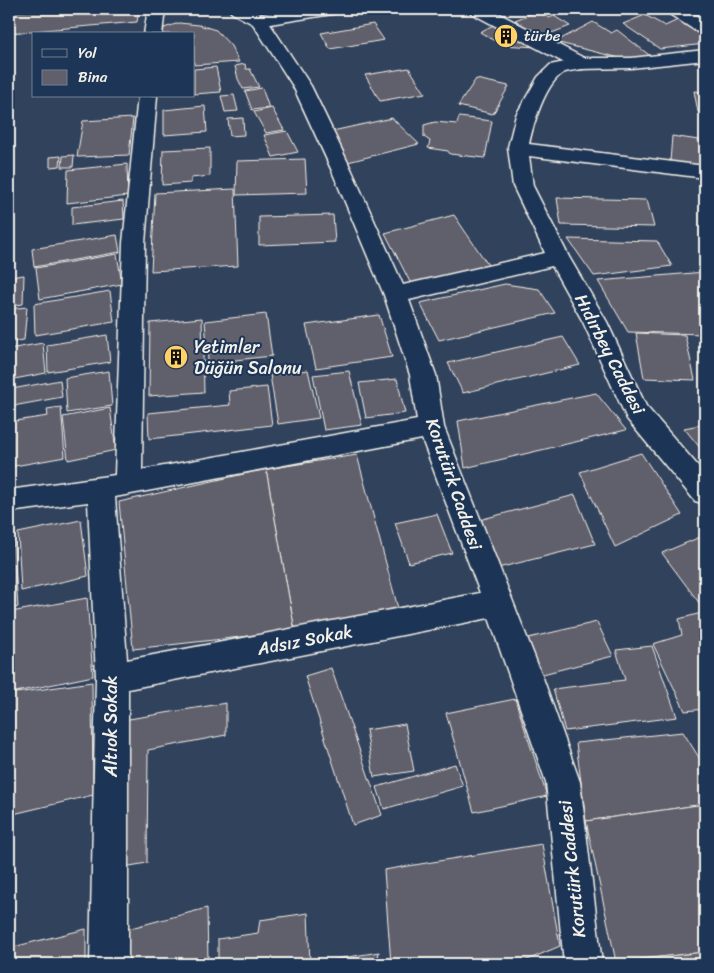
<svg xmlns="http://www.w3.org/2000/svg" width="714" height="973" font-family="Sriracha,sans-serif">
  <rect width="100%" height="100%" fill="#31425d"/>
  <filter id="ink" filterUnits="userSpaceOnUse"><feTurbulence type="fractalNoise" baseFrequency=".02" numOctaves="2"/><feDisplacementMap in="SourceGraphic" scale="10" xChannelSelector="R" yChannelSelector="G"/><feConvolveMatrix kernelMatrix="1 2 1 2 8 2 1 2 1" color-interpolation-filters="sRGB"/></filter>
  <g filter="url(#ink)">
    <g fill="#615f6c" stroke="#f4f1e8">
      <path d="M49 9H139L137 22 9 33V12Z"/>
      <path d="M250 9H281L260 16Z"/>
      <path d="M538 11 549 18 554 16 570 26 541 37 515 20Z"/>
      <path d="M645 15 665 26 680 19 705 36V44L660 49 623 24Z"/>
      <path d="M593 22 611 33 617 30 653 58 624 59 555 42Z"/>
      <path d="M179 23 199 25 216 30 231 46 239 62 194 65V34H163L164 28Z"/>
      <path d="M497 23 537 47 501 45 480 32Z"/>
      <path d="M373 24 384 40 330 49 321 33Z"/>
      <path d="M245 64 246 69H250L259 87 243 89 238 79 235 66Z"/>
      <path d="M216 67 221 92 194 94V69Z"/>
      <path d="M409 68 425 93 380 101 365 75Z"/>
      <path d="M476 79 509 86 493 114 458 106Z"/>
      <path d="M262 88 269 108 252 110 245 91Z"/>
      <path d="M694 91 705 92V113L698 112Z"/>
      <path d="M234 95 238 111 225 112 221 96Z"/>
      <path d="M205 106 207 132 164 135V110Z"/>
      <path d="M272 108 284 130 266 133 254 112Z"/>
      <path d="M459 117 492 121 485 158 450 154 448 151 428 148 430 141 424 137V125L435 122 457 124Z"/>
      <path d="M133 118 129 155 77 157 83 121Z"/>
      <path d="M243 118 244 135 230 136 228 119Z"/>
      <path d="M392 118 419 144 348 162 328 132Z"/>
      <path d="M287 131 298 152 273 157 264 135Z"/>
      <path d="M672 136 705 141V167L670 162Z"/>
      <path d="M210 148V176L191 178V183L162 185 163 150Z"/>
      <path d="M74 155 73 167H62L63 156Z"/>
      <path d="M61 156 60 166 50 167V157Z"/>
      <path d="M305 159 307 193 236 195 237 161Z"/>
      <path d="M127 164 128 196 67 203 68 170Z"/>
      <path d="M235 189 238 266 151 271 155 193Z"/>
      <path d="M557 198 647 200 654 227 561 225Z"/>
      <path d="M123 201 124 219 72 225V207Z"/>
      <path d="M333 215 335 242 259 245V217Z"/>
      <path d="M454 215 488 265 412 286 385 233Z"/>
      <path d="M117 235 120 252 34 267 32 249Z"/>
      <path d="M568 239 657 241 672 266 594 276Z"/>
      <path d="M117 254 122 284 40 299 36 268Z"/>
      <path d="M705 272V334L628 332 598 281Z"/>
      <path d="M24 275 23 304 9 306V277Z"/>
      <path d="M505 284 539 289 555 313 439 340 420 303Z"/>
      <path d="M110 291 114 322 35 335 34 304Z"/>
      <path d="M27 307 24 340 9 342V309Z"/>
      <path d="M266 314 272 356 235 360 236 371 209 374 205 321Z"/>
      <path d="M379 315 392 357 316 368 306 325Z"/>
      <path d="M202 318 204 392 149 396 150 323Z"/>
      <path d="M636 333 685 335 695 380 644 378Z"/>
      <path d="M107 335 110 362 48 372 47 345Z"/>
      <path d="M563 337 580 365 463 393 448 363Z"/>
      <path d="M43 343 46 373 9 380V349Z"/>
      <path d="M308 370 319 418 278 424 270 375Z"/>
      <path d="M109 371 112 406 67 413 65 378Z"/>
      <path d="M349 371 362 425 324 430 313 375Z"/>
      <path d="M397 379 405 413 366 418 359 383Z"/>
      <path d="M60 380 62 397 13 406 12 389Z"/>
      <path d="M267 387 272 425 149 439 148 413 230 405 229 391Z"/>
      <path d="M596 393 626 430 465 468 458 421Z"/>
      <path d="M61 407 65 457 9 467V422L48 416 47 409Z"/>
      <path d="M110 408 116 450 68 460 63 417Z"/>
      <path d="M705 424V454L684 428Z"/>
      <path d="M641 453 682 515 615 547 580 472Z"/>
      <path d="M357 455 399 612 295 631 266 469Z"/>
      <path d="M266 469 295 631 133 649 119 502Z"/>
      <path d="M575 495 595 544 498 568 479 520Z"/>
      <path d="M437 514 452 553 409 563 395 523Z"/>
      <path d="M81 520 88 576 21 591 18 533Z"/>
      <path d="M705 535V602L700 604 662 553Z"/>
      <path d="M13 537 18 607 9 610V538Z"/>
      <path d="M87 598 93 676 11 693V612Z"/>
      <path d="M705 612V709L685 711 653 644 682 635 679 619Z"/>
      <path d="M597 622 613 656 539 675 524 639Z"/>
      <path d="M652 646 677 717 565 731 553 689 625 680 616 650Z"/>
      <path d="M331 668 382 815 353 825 305 676Z"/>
      <path d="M92 682 93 795 9 815V694Z"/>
      <path d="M515 699 547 796 474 812 446 713Z"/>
      <path d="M226 703V735L148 750 147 863 118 868 123 720Z"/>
      <path d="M405 724 414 771 374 777 366 730Z"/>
      <path d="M683 732 705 767V804L586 821 576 743Z"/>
      <path d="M455 764 463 786 384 809 377 787Z"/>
      <path d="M705 804V952L616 962 586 821Z"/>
      <path d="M542 844 560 946 518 964H484L483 961 470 964H391L384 870Z"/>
      <path d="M207 908 208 964H126L127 929Z"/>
      <path d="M308 913 310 964H218V939L258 933 260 920Z"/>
      <path d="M86 929V964H9V948Z"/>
      <path d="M379 952 377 964H318V962Z"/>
      <path d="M705 952V964H617L616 962Z"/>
    </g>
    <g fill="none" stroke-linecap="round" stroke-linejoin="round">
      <g stroke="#f4f1e8" stroke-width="3">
        <g id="minor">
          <path d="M148 9H165L162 34H144Z"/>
          <path d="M229 9H251L261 14 299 9H341L338 13 332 14 270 24 311 86 352 171 403 285 545 253 513 186 508 147 516 115 538 77 550 65 580 59 586 60 589 64 586 68C580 70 569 70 563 73 545 84 533 125 529 144L705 166V178L529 156 533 186 569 257 607 322 646 406 705 474V504L695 501 627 419 583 322 552 266 409 300 436 375 444 427 543 678 580 782 602 964H564L546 782 489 618 128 689V964H90L96 677 88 502 9 512V490L115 475 123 243 138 96H157L145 243 142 470 417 420 410 375 384 295 332 171 293 86 253 24 232 13ZM422 439 480 593 127 660 115 497Z"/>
          <path d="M665 9H685L705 21V34L699 33 668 13Z"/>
        </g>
      </g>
      <g stroke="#f4f1e8" stroke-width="3">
        <path id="tertiary" d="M469 9H490L584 58H631L705 50V60L631 68 580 69 574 68 471 13Z"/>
      </g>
      <use href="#minor" fill="#1d3557" fill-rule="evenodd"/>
      <use href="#tertiary" fill="#1d3557" fill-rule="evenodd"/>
    </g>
  </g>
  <defs>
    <g id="building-disc" transform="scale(1.25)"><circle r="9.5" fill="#ffd166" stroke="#1d3557"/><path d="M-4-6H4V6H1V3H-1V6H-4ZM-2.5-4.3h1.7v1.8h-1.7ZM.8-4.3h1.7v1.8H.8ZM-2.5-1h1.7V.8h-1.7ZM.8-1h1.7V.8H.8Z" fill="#111"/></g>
  </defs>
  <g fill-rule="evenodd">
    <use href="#building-disc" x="506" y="36"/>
    <use href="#building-disc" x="176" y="357"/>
  </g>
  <g text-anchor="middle" stroke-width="4" stroke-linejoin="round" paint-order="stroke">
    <g font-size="15" fill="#f4f1e8" stroke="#1d3557" text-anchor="start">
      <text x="524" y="41">türbe</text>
    </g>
    <g font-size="18" fill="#f4f1e8" stroke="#1d3557" text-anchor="start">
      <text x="194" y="353">Yetimler<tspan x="194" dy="21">Düğün Salonu</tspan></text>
    </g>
    <g font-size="18" fill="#f4f1e8" stroke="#1d3557">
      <text transform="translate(610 354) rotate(63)" y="6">Hıdırbey Caddesi</text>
      <text transform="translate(454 484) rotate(71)" y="6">Korutürk Caddesi</text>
      <text transform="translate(305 640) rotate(-11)" y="6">Adsız Sokak</text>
      <text transform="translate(111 726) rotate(-90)" y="6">Altıok Sokak</text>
      <text transform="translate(572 869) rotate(-96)" y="6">Korutürk Caddesi</text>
    </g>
  </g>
  <rect width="714" height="973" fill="none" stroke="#1d3557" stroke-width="30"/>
  <rect x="15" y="15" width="684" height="943" fill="none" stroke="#f4f1e8" stroke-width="2" filter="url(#ink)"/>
  <rect x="32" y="32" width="162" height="65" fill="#1d3557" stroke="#738091"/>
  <rect x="42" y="49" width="25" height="8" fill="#1d3557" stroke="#738091"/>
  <text x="78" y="58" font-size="15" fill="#f4f1e8">Yol</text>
  <rect x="42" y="70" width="25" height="15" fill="#615f6c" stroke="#738091"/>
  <text x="78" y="82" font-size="15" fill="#f4f1e8">Bina</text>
</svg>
